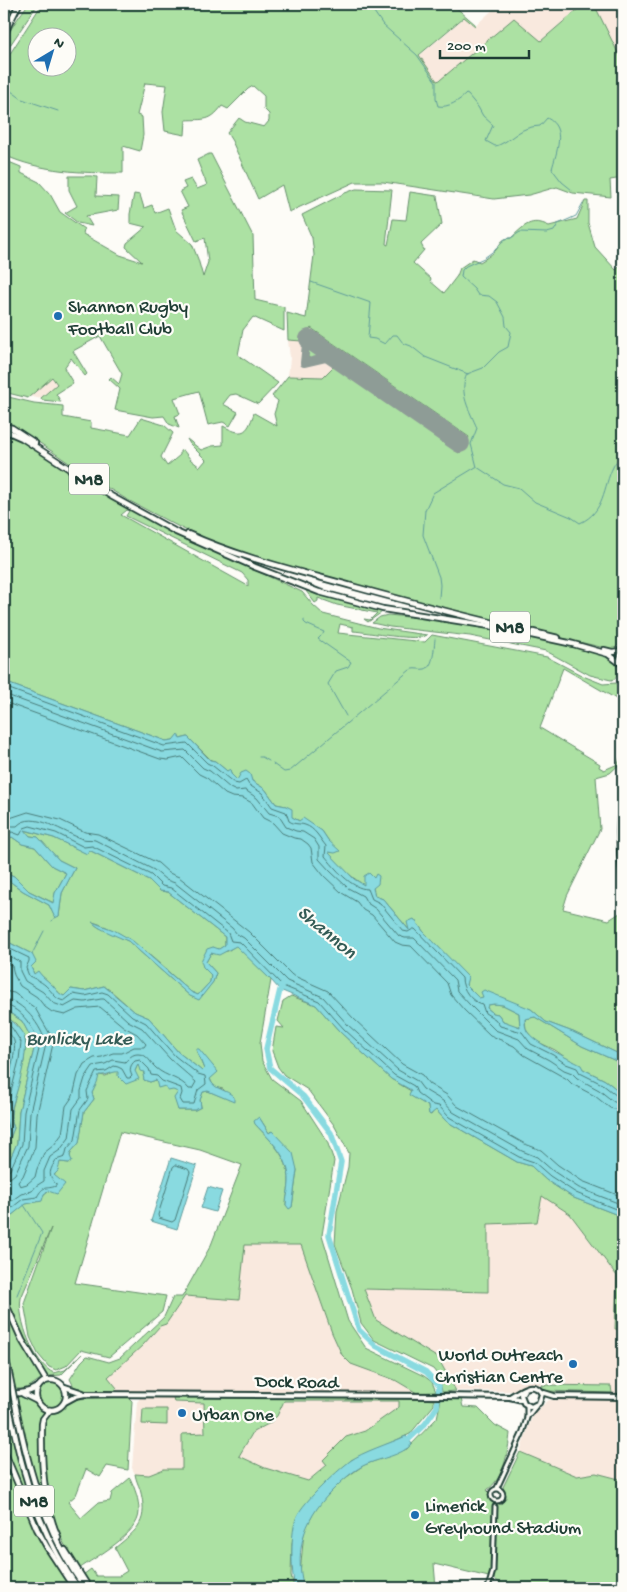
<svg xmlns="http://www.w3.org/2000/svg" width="627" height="1592" font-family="'Gochi Hand',sans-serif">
  <rect width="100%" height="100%" fill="#fdfcf7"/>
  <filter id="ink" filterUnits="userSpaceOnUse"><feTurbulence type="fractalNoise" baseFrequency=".02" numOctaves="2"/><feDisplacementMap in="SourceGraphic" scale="10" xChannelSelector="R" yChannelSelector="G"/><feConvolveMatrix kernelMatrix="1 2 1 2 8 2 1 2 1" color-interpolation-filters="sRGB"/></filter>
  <g filter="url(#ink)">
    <g fill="#f9e9de">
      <path d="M499 4H584L541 41 436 81 419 56 465 17 475 26Z"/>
      <path d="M594 4H623V63Z"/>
      <path d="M311 328 469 437 459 453 334 366 323 377 288 376 290 358 288 340 302 341Z"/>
      <path d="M52 377 57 384 41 398 40 397 37 398 29 396Z"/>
      <path d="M542 1195 570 1214 617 1276 615 1328 623 1329V1394L612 1393 611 1386 526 1384 517 1391H456L438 1358 376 1320 363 1289 487 1292 488 1224 537 1222Z"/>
      <path d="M244 1245H302L332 1333 342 1355 351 1364 395 1380 417 1393 114 1391 116 1388 108 1377 143 1345 160 1326 166 1324 185 1296Z"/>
      <path d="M173 1397 174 1402 204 1403 205 1434H182V1469H164L149 1475 135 1474 132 1468 137 1402 140 1398Z"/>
      <path d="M549 1400H623V1480L596 1473 577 1476 520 1452 533 1414Z"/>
      <path d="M283 1401H399V1407L365 1431 346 1437 323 1460 327 1464 308 1481 265 1468 239 1456 253 1432 270 1423 277 1416Z"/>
    </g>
    <g fill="#ace1a3" stroke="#668f6c" fill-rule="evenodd">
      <path d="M28 4H38L4 54C4 34 18 19 28 4Z"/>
      <path d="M42 4H452L476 25 475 26 464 17 419 55 437 81 440 80 514 18 541 41 584 4H594L623 63V178L610 180 611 197 573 193 557 187 529 195 494 199 383 182H355L289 212 282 185 258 199 232 141 227 133 239 118 245 122 264 127 269 121V114L264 109V96L253 86 248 89 228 109 222 106C210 122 204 119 186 120L185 135 165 131 163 112 167 85 145 83 137 115 142 117 143 135 140 151 123 146V173C82 173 41 172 4 155V63ZM38 38H68V68H38Z"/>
      <path d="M209 154H211L253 236 255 300 284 307V331L253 317 243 330 238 355 278 383 258 404 236 394 230 395 223 404 238 412 230 426 223 422 208 425 199 391 174 398 180 414 175 416 179 428 169 424 164 416 153 417 115 410 120 389 109 379 111 377 119 384 122 374 100 336 73 351 87 374 85 376 71 358 64 368 73 383 56 394 61 402 42 400 41 398 57 384 52 377 28 398 4 392V160L21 167V173L39 182 50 194 60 212 84 229 83 234 120 255 142 262 126 247 127 243 146 227 130 223V214L134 194 140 195 144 208 152 205 155 213 168 208 176 230 192 244 198 259 203 277 208 262 205 238 196 241 181 210 188 207 180 191 186 188 183 182 191 179 197 189 207 185 197 160Z"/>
      <path d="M69 176H91L97 177 96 196 119 197 118 210 86 216 92 226 78 223 65 213 77 206 69 190Z"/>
      <path d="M356 189 392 190 386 244 388 245 393 219 406 220 410 192 437 196 442 224 421 244 424 250 413 263 431 279 430 281 444 293 457 276 460 268 473 259 480 262C485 259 491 255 495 251 501 245 500 238 511 238 524 226 531 217 549 226L577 219 585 201H588V223L595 247 616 270 623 263V477L618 556 623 630 618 645 613 650 458 613 232 551 181 528 126 499 82 472 18 428 4 423V396L34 403 63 406V417L91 422V428L130 435 141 418 164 425 173 433 161 457 167 466 180 455V451L183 450 191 460 200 467 206 460 190 444 187 439 201 450 212 446 223 445V426C242 436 247 435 254 413L277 426 274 414 278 401 272 396 288 376 323 377 334 366 459 453 469 437 311 328 302 341 288 340 287 313 306 318 314 255 312 238 302 215 345 193Z"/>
      <path d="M308 343H311L329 356 309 360V357L306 358Z"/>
      <path d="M4 432 21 438 84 482 125 506 173 532 302 592 313 605 323 614 378 628 427 635C417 642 368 632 353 631V627L340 624 338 633 425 642 432 635 547 657 583 676 603 684 616 683 621 693V698L618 700 563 668 540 728 600 764 599 767 604 770 618 764 622 753 623 739V761L610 773 596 777 600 829 567 896 563 909 609 920 623 911V1056L573 1032 546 1022 531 1009 483 997 479 999 466 985 467 977 423 931 414 919 410 931 383 899 375 896 373 888 374 878 371 876 364 885C349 876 338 864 327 851L328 840 322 831 291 817 286 806 276 804 265 789 252 781 250 777 237 780 231 774 230 770 227 771 215 761 211 760 188 737 180 739 178 735 173 740 166 741 4 682ZM127 510 129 511 126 516 242 573 248 580V586L121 515Z"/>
      <path d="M307 590 352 603 385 610 368 622 364 619 370 620 377 613 337 605 318 598V601L315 603 306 591Z"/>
      <path d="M388 615 469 623 532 636 611 657 615 660 618 672 615 679 611 680 590 675 546 651 470 636 390 627 372 623 380 617Z"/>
      <path d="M24 830 54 838 86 853 89 850 149 880 160 891 168 892 225 937V945L218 950 213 947 203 967 211 975 210 982 198 995 191 992C161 966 132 934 93 922 98 929 102 928 108 931 115 934 120 938 128 941L190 996 199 999 213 982 216 973 206 962 211 953 228 951 236 945 271 980 260 1043 262 1061 272 1079 301 1101 327 1141 334 1161 322 1235 348 1321 366 1348 424 1376 432 1382 436 1392 417 1393 395 1380 351 1364 342 1355 332 1333 301 1245H245L239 1300 185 1296 166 1324 160 1326 143 1345 108 1377 117 1388 114 1391H81L80 1388 74 1387 70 1379 81 1362 87 1356 109 1362 120 1358 164 1317 173 1297H182L211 1245 242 1165 200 1150 120 1132 75 1283 166 1296 162 1312 109 1357 81 1350 66 1366 56 1370 49 1367 38 1354 30 1337 24 1303 51 1228 21 1298C17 1318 34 1365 54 1373L65 1370 82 1354 61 1375 49 1376 44 1374 30 1350 4 1291V1217L12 1215 25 1204 41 1201 44 1194 48 1191 60 1162 69 1163 71 1152 79 1143 84 1112 94 1099 92 1093C95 1087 96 1082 98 1075L106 1076 114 1071H135L138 1064 140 1069 145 1071 144 1080 150 1082 156 1080 178 1092V1110H195L201 1107 200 1100 203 1092 208 1091 233 1101 223 1089 214 1087 196 1050 204 1069 202 1071 178 1052 149 1018 135 1012 111 991 104 986 84 991 71 989 64 996C57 993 56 988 51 984 46 979 42 977 38 972L34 974 31 967 32 954 4 940V877L23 891 49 905 55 917 59 916 62 893 75 868 59 860 38 837 30 836ZM259 1117 269 1133 271 1131 297 1170 292 1207 286 1205C286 1197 289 1190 289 1182 289 1157 271 1141 255 1124Z"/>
      <path d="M12 837 22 844 35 847 52 866 66 873 55 893 54 903 29 891 14 876 4 872V841Z"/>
      <path d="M291 996 316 1005 340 1032 391 1079 411 1091 410 1095 428 1106 429 1114 431 1115 435 1109 446 1121 517 1162 531 1166 546 1180 574 1198 623 1217V1329H615L617 1276 570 1214 542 1196 537 1222 488 1224V1292L364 1289 376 1320 438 1358 456 1391 442 1392 440 1378 433 1369 374 1340 361 1323 352 1289 335 1244 337 1211 348 1167 349 1153 334 1125 308 1090 284 1075 278 1067 272 1051 276 1027 284 1028 278 1021 283 1001Z"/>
      <path d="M494 1004 503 1005 519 1013 520 1028 503 1021 498 1014 493 1013 487 1008 488 1005Z"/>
      <path d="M4 1009 22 1021 35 1045 19 1111 17 1143 4 1173V1153L14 1128 10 1117 24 1061 26 1041 16 1024 4 1015Z"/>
      <path d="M535 1017 582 1046 623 1064V1092H620L605 1080 583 1069 573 1061 569 1060 555 1050 534 1040 526 1030 525 1019Z"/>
      <path d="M4 1303 28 1355 42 1378 26 1389H14L4 1339Z"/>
      <circle cx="51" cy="1394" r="13"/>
      <path d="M542 1385 611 1386 612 1393 545 1391Z"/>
      <path d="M16 1396C32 1397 32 1404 45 1411 33 1431 43 1490 47 1513L32 1469Z"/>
      <path d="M4 1397 19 1461 35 1515 52 1548H50L32 1512 4 1445Z"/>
      <path d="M128 1397 132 1401 128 1470 107 1466 100 1477 86 1469 76 1495 68 1502 81 1518 98 1503 110 1501 112 1493 130 1478C135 1489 139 1499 139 1512 139 1534 95 1557 79 1569 70 1554 61 1540 55 1524 47 1498 41 1446 45 1419L50 1413 60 1410 73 1399Z"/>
      <path d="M173 1397 422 1399 434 1400V1405L410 1434 351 1460 297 1516 292 1543 291 1575 294 1588H92L83 1575 91 1569 96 1576H119L127 1571 115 1548C138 1529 149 1522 140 1489 138 1484 136 1480 135 1474L149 1475 164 1469H182V1434L205 1433 204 1403 174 1402ZM284 1401H399V1407L365 1431 346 1437 323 1460 327 1465 308 1481 265 1468 239 1456 253 1432 270 1423 277 1416Z"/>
      <path d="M441 1399H461L463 1407 478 1408 495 1425 510 1433C508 1453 504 1478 487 1490L500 1505 506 1498 503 1487 505 1483 520 1452 577 1476 596 1473 623 1480V1588H507L493 1578 434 1564 436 1588H304L300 1574 304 1531 318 1505 344 1479 364 1465 407 1449 437 1418Z"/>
      <path d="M143 1409H167V1425L142 1424Z"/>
      <path d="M4 1456 23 1501 72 1588H65L62 1583 59 1586 55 1585 52 1588 39 1586 38 1588H4Z"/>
    </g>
    <g fill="#89dae0" stroke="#5f9b9b" fill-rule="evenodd">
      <path d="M4 682 166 741 173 740 178 734 180 739 188 737 210 760 215 761 227 771 230 769 231 774 237 780 241 773 246 771 250 774 252 781 265 789 276 804 286 806 292 809V817L299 821 303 818 322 831 328 840 340 851 335 853 328 852 354 879 364 885V876L369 873 374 878 376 874 379 876 378 884 373 888 375 896 383 899 409 930 407 922 414 919 423 931 468 977 466 985 479 998 483 997 481 992 484 990 531 1009 546 1022 573 1032 623 1056V1064L582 1046 535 1017 525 1019C525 1023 525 1027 527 1031 533 1042 569 1059 581 1065L583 1069 605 1080 620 1092H623V1217L574 1198 546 1180 531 1166 517 1162 446 1121 436 1110 430 1115 429 1114 428 1106 409 1095 411 1090 391 1079 340 1032 316 1005 280 990 271 980 236 946 219 955 211 953 206 962 216 973 213 982 199 1000 190 996 128 941C119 937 98 929 92 922L114 930 133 941 191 992 198 995 210 982 211 975 203 967 201 961 207 949 213 947 219 949 225 945V937L168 892 160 891 149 880 89 850 87 854 54 838 25 830 30 836 38 837 59 860 75 868 62 893 59 916 55 918 49 905 23 891 4 877V872L14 876 29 891 53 903 55 893 66 873 52 866 35 847 22 844 12 837 4 841ZM494 1004 503 1005 519 1013 520 1027 503 1021 498 1014 493 1013 487 1008 488 1005Z"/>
      <path d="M4 940 32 954 36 962 31 967 34 974 38 971C42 977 46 979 51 984 56 988 57 993 64 996L71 989 84 991 104 986 135 1012 149 1018 178 1052 202 1071 204 1069 196 1049H199L218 1072 210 1079C213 1090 227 1089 234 1097V1102L208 1091 203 1092 200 1100 201 1107 195 1110H178L174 1098 178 1092 173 1090 168 1091 165 1086 158 1088 156 1080 150 1082 144 1080 143 1075 145 1074V1072L140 1071 138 1064 135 1071 139 1079 126 1084 118 1076V1072C113 1071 107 1076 99 1075 98 1082 95 1087 92 1093L94 1099 84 1112 79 1143 71 1152 70 1156 72 1161 69 1163 60 1162 58 1171 54 1175 65 1184 57 1194 48 1191 44 1194 42 1201 26 1204 12 1215 4 1217V1173L17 1143 19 1111 35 1045 22 1021 4 1009Z"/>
      <path d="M4 1015C11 1021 18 1026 23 1034 30 1045 20 1081 16 1094 12 1108 8 1114 14 1128L4 1153Z"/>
      <path d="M259 1117 269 1133 272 1131 293 1153 297 1170 292 1207 289 1209 286 1205C286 1197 289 1190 289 1182 290 1157 271 1141 255 1124L254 1121Z"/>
      <path d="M171 1158 197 1166 177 1229 151 1221Z"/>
      <path d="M208 1187 222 1191 215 1212 201 1208Z"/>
      <path d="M406 1436 412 1444C401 1456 381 1458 367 1464 355 1469 344 1479 336 1487 306 1515 293 1548 304 1588H295C291 1572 290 1531 297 1516 304 1501 336 1472 350 1461 362 1452 391 1443 406 1436Z"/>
    </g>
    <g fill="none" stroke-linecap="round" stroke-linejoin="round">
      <g stroke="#497c79" stroke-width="1">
        <path d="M4 687 164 746 187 743 207 763 213 766 234 783 239 784 246 780 249 785 262 793 272 807 286 812 289 821C295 825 299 823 305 825 315 828 320 839 326 846L325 856C335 868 351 889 368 889L372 899 380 903 403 931 408 932 413 929H415L462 978C462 989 471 1002 482 1004L485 1013 495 1019 500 1026 522 1032 531 1044 553 1055 566 1064 577 1068 580 1073 602 1084 617 1096 623 1097"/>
        <path d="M4 694 162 752 185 750 203 768 210 771 230 788 236 791 245 790 257 798 269 813 279 816 286 827 296 831 303 832 314 839 319 847V859L330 871 348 888 363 896 367 903 376 909 399 936 405 938H414L455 980 457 991 470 1005 495 1030 519 1039 528 1049 549 1060 564 1070 572 1073 577 1078 599 1090 614 1102 623 1103"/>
        <path d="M4 702 160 759 168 760 182 757 199 774 207 778 225 794 232 797 243 798 252 803 263 818 273 823 282 833 294 838 301 839 308 844 311 848 313 862 324 876 342 893 357 902 363 910 372 915 395 942 402 945 411 946 447 983 451 995 464 1010 490 1035 514 1046 524 1055 567 1079 572 1084 595 1096 610 1108 623 1111"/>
        <path d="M4 820 28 812 60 820 85 832 98 834 158 863 169 873 179 877 249 932 292 975 328 991 354 1019 402 1064 422 1075 429 1084 447 1095 457 1106 525 1144 541 1150 558 1165 582 1181 623 1197"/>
        <path d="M4 828 10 826H17C33 809 65 834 83 839 87 840 91 839 95 840L154 870 166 880 175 883 232 928 237 934 244 938 287 981 323 997 348 1025 398 1070 417 1081 423 1089 443 1101 453 1112 522 1151 537 1157 553 1171 579 1188 623 1205"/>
        <path d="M4 835 12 832 20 835 24 828 30 826 56 833 84 847 92 846 151 875 162 886 171 888 228 933 231 941 240 942 283 986 319 1001 344 1029 394 1075 414 1086 417 1093 433 1105 439 1106 449 1117 519 1157 534 1162 550 1176 576 1193 623 1212"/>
        <path d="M4 946 29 958V961L26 968 29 976C35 979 43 982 48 988 54 994 55 999 64 1001L73 994 85 996 102 992 108 994 132 1016 146 1023 175 1056 198 1074 205 1076 206 1084 198 1090 194 1104H183L180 1099 182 1093 181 1088 162 1081 157 1076 151 1075 149 1069 140 1060 135 1061C130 1065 129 1070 132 1076L130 1078H127L122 1069 118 1067 114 1066 106 1071 96 1072 87 1091 88 1099 80 1110 75 1140 67 1149 65 1157 56 1160C50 1170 47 1175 56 1184V1186C46 1190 44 1184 37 1197L23 1199 9 1210 4 1212"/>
        <path d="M4 953 20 962V971L25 981 43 992 53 1003 64 1007 75 1001 85 1002 101 999H104L128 1021 142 1028 170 1059 196 1082 192 1089H189C181 1078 166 1077 156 1068 150 1063 148 1054 138 1054 132 1054 129 1058 125 1062L113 1060 105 1064 93 1066 85 1078 81 1091V1098L73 1109 69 1138 60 1150 50 1157 44 1171V1181L36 1186 32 1191 21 1194 4 1206"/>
        <path d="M4 961 12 966 14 975 20 986 37 997 45 1007 52 1012 65 1015 78 1009 100 1007 124 1027 137 1034 146 1044 144 1047H134L122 1053H113L102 1057 94 1058 84 1064 78 1075 73 1096 66 1106 62 1134 54 1145 44 1153 37 1169 35 1177 27 1184 20 1186 18 1182 23 1176 35 1147 37 1114 53 1044 51 1036 35 1008 14 993 4 991"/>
        <path d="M4 999C23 1000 42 1027 46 1044L30 1112 28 1146 15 1174 10 1178 4 1179"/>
        <path d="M4 1005C22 1008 34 1029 40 1045L24 1112 22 1144 10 1170 4 1173"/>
        <path d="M4 1022 12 1028 21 1042 19 1060 5 1116 8 1128 4 1141"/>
        <path d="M4 1029C8 1032 13 1037 14 1041 17 1050 7 1086 4 1096"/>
        <path d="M176 1165 188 1169 190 1172 175 1220 172 1222 159 1218 158 1215 173 1167Z"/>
      </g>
      <g stroke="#5f9b9b" stroke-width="1">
        <path d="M364 4 374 12 383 25 417 55 436 82V99L438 106C448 108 459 101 466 94L468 95 478 107 483 116 493 125 486 141 495 146 499 145C516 137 519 127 540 126L547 118C567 128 556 153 552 169L562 182 572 190"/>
        <path d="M4 98 11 91 22 99 58 111"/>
        <path d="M311 282 371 303 368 338 375 339 385 344 393 335H397L403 343 411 346 425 357 468 374"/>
        <path d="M477 467 471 444 477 428C470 411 458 393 467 374L483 368 499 352 508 347 511 332 506 326 505 317 497 302 489 296 478 295 474 289 461 277 462 270 466 266 484 258 495 250 505 239 511 238 520 232 547 233 554 231 558 224 576 216 583 203"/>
        <path d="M477 467 503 484 519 488 535 502 571 517 580 523C605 512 603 487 613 467 615 462 620 458 623 455"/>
        <path d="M439 598 440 585 439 577 423 535 425 510 433 493 476 467"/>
        <path d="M304 620V622L306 624 324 632 323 634"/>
        <path d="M321 636 318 639 351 662 348 667 336 671 328 684 346 716"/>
        <path d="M412 669C416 668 421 670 425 669 434 667 434 647 435 639"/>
        <path d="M259 757H262L269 761"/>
        <path d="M273 764 284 772 290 771 410 670"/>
        <path d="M52 921 56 916"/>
        <path d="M32 954 44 931"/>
        <path d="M17 1295 42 1233 24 1205"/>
      </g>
      <path stroke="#89dae0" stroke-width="5.5" d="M283 984 280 990 266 1049 270 1068 303 1096 331 1133 341 1162 329 1235 359 1330 376 1346 426 1372 439 1386 437 1407 425 1424 404 1444"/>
      <path stroke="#8e9c96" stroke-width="8" d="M309 339 306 344 304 363 334 356"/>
      <path stroke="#8e9c96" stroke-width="20" d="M309 339 460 443"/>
      <g stroke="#1f3d34" stroke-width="7">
        <g id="tertiary">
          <path d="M527 1417 536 1406"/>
          <path d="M497 1488 522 1434 527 1418V1405"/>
          <circle cx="497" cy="1495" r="6"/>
          <path d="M488 1588 493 1571 495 1507"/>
        </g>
      </g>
      <g stroke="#1f3d34" stroke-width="8">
        <g id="secondary">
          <path d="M623 525V585"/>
          <path d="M623 647 620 658 623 668"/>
          <path d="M623 785C618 817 618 847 623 879"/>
          <path d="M65 1387 83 1393"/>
          <path d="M541 1392 554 1396 623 1397"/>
          <path d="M510 1397C520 1391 534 1379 542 1394L539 1403 531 1407 524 1403 521 1395 524 1390"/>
          <path d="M65 1402 76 1396 85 1394 443 1396 510 1397 522 1400"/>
        </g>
      </g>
      <g stroke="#1f3d34" stroke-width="8">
        <g id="primary">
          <circle cx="51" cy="1395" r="15"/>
          <path d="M4 1392C15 1395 28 1393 38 1387"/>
          <path d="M23 1394 37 1401"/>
        </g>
      </g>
      <g stroke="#1f3d34" stroke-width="8">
        <g id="trunk">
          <path d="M4 10 6 4"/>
          <path d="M4 34 19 4"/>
          <path d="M4 426 12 428 35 443"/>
          <path d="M4 430 22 438 111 496 176 532 255 567 319 592 383 609 490 626 573 644 608 654 620 663"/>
          <path d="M71 467 95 483"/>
          <path d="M188 534C241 558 298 571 355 587 410 602 465 617 521 629"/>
          <path d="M533 632 558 638"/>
          <path d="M604 650 612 652 621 651"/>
          <path d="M4 1300 22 1340 46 1380"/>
          <path d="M4 1350 10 1378"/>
          <path d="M9 1407C14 1429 18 1452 25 1474 36 1514 54 1554 78 1588"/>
          <path d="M16 1408C29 1472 46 1534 85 1588"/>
          <path d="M50 1410 43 1419 42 1424C41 1460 43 1504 58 1537"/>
          <path d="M4 1451 37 1529 47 1547 74 1588"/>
          <path d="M65 1550 89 1588"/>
        </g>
      </g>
      <use href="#tertiary" stroke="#fdfcf7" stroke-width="3"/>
      <use href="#secondary" stroke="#fdfcf7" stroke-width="4"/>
      <use href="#primary" stroke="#fdfcf7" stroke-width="4.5"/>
      <use href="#trunk" stroke="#fdfcf7" stroke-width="4.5"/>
      <g stroke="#1f3d34" stroke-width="8" stroke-linecap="butt">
        <g id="trunk-bridge">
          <path d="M10 1378 16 1408"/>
          <path d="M4 1384 9 1407"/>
        </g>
      </g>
      <use href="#trunk-bridge" stroke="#fdfcf7" stroke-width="4.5"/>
    </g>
  </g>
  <g fill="#1f6fb2" stroke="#fdfcf7" stroke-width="2">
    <circle cx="58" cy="316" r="5"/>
    <circle cx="573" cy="1364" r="5"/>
    <circle cx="182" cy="1413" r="5"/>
    <circle cx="415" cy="1515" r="5"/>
  </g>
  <g text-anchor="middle" stroke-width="4.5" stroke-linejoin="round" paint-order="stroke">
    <g fill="#fdfcf7" stroke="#62766e" stroke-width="1">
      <rect x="69" y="463.5" width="40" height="31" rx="4"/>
      <rect x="490" y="611.5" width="40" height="31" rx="4"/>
      <rect x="14" y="1485.5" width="40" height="31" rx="4"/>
    </g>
    <g font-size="18" font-weight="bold" fill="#1f3d34">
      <text x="89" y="485">N18</text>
      <text x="510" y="633">N18</text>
      <text x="34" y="1507">N18</text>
    </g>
    <g font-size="19" fill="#1f3d34" stroke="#fdfcf7" text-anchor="start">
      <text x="68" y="312">Shannon Rugby<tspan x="68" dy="22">Football Club</tspan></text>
      <text x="563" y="1360" text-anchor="end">World Outreach<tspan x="563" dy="22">Christian Centre</tspan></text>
      <text x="192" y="1420">Urban One</text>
      <text x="425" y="1511">Limerick<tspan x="425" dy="22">Greyhound Stadium</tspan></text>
    </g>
    <g font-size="19" fill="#1f3d34" stroke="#fdfcf7">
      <text transform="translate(297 1380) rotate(1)" y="7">Dock Road</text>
    </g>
    <g font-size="20" font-style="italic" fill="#345c56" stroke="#fdfcf7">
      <text transform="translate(328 931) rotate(40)" y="7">Shannon</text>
      <text x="79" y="1044">Bunlicky Lake</text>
    </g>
  </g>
  <rect width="627" height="1592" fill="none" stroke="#fdfcf7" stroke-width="20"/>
  <rect x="10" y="10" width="607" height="1572" fill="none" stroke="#1f3d34" stroke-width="2" filter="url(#ink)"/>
  <g transform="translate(52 52) rotate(38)"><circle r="24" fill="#fdfcf7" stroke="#a4b0a9"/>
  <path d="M0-4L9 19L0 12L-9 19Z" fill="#1f6fb2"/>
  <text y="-8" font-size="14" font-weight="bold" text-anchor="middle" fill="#1f3d34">N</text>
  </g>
  <path d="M440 50v8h89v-8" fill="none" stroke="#1f3d34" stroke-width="2.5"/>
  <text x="447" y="50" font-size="15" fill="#1f3d34" stroke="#fdfcf7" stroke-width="4" paint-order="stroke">200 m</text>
</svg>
